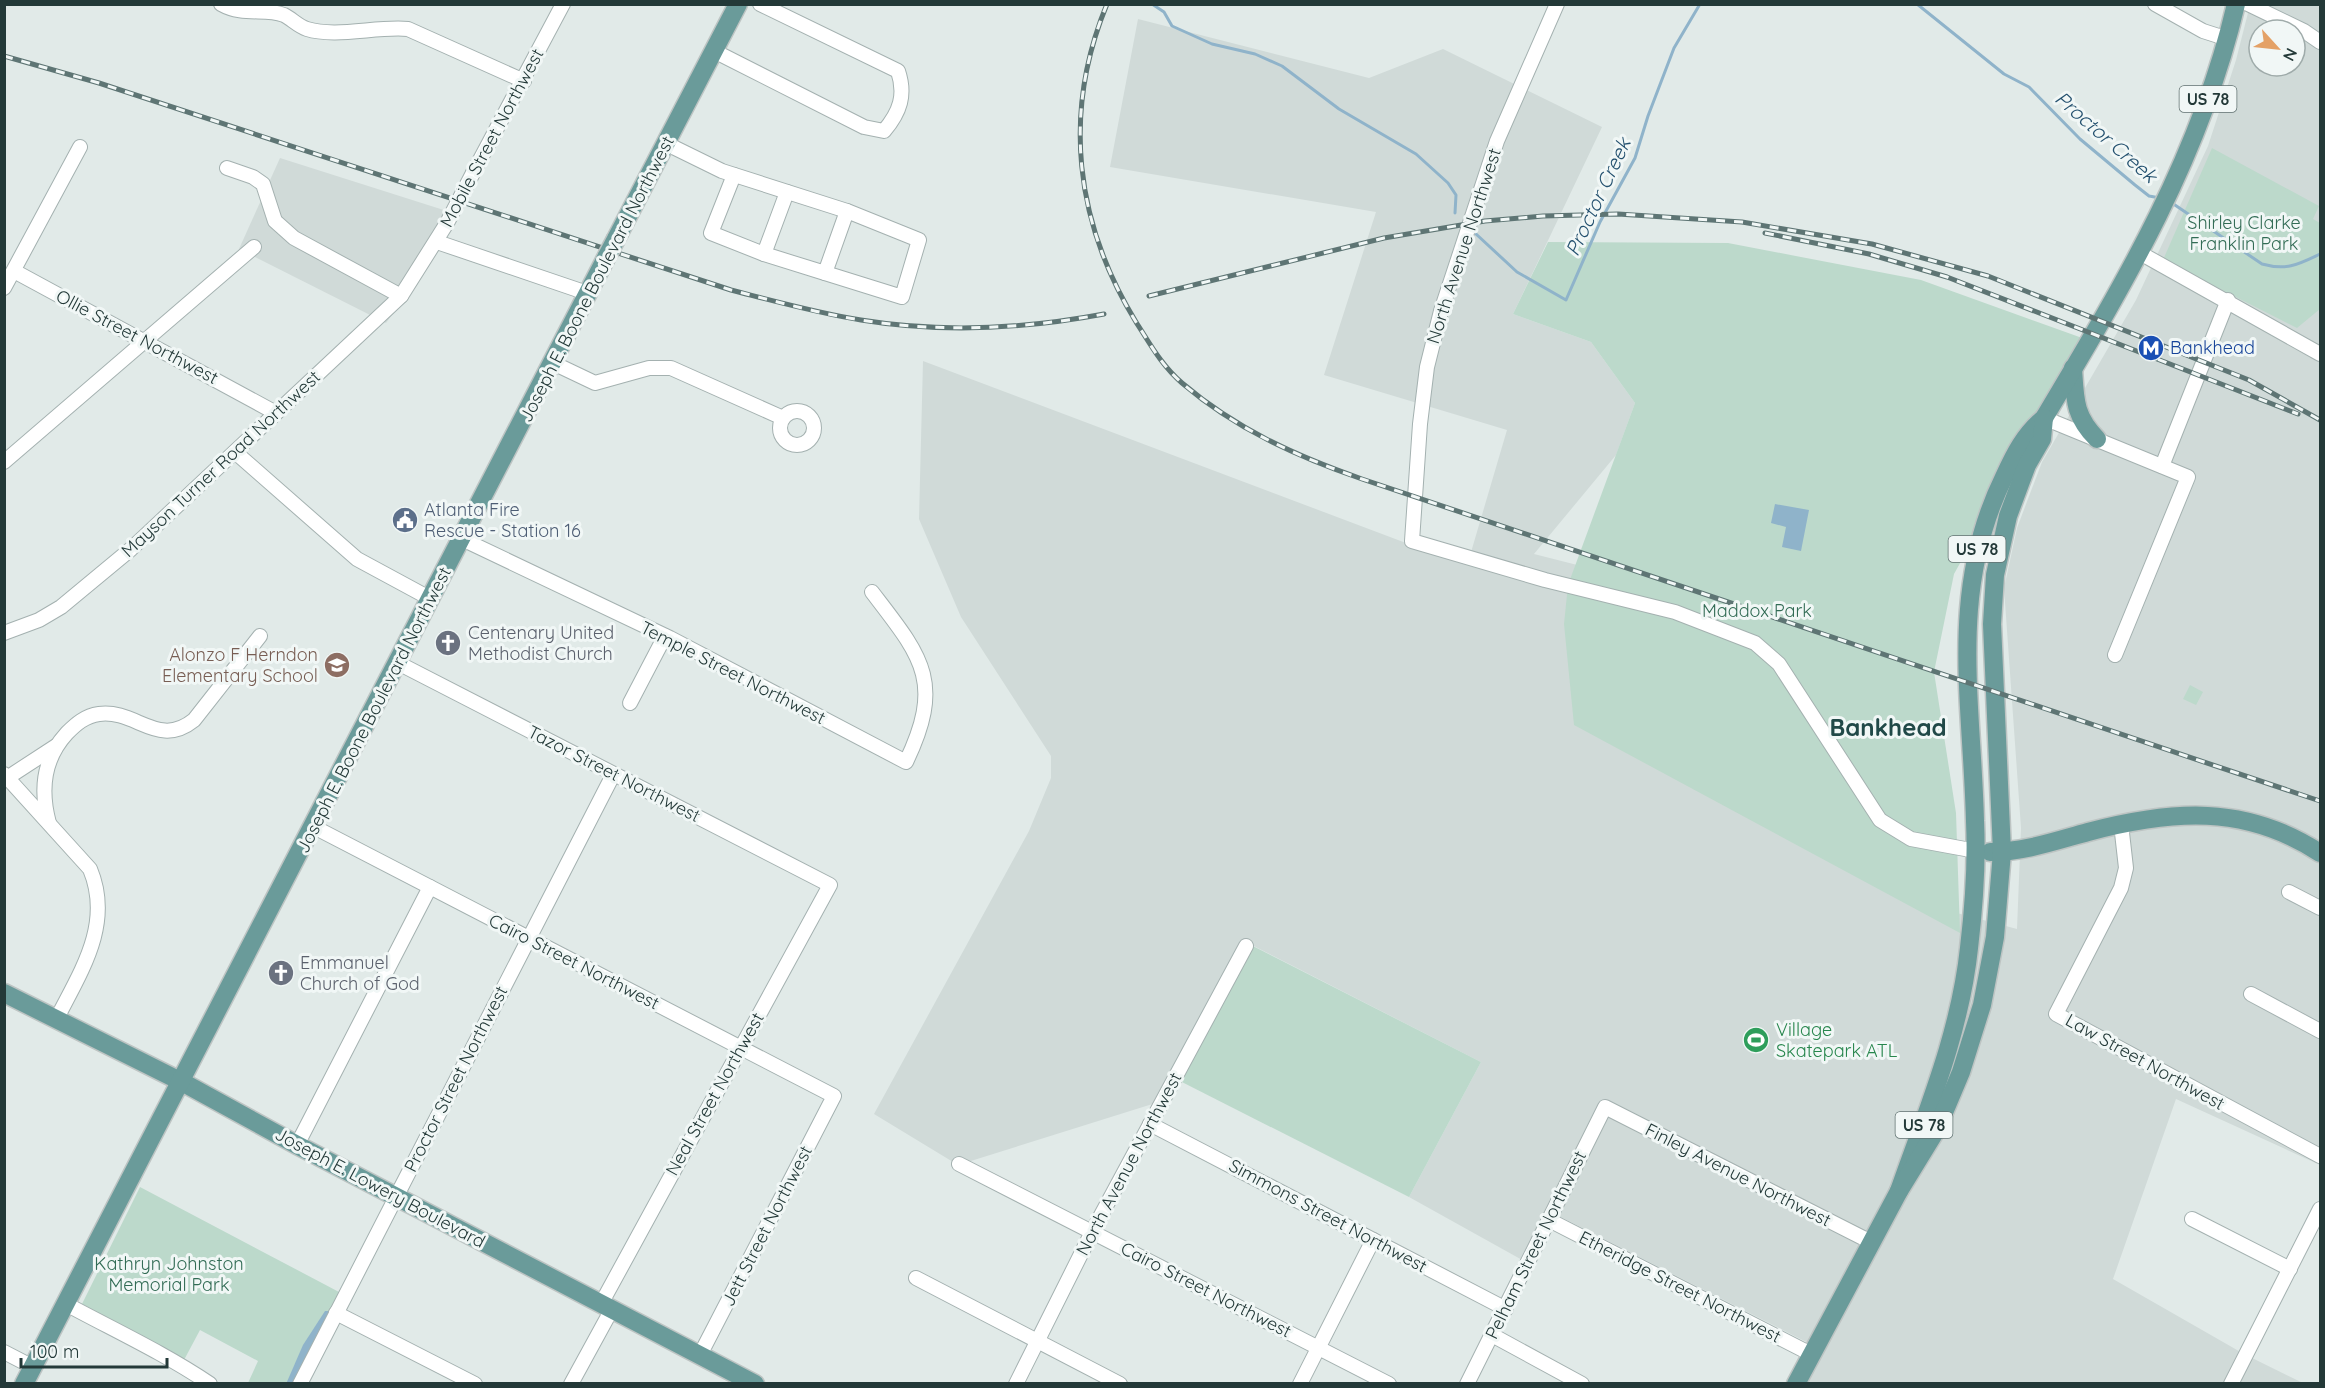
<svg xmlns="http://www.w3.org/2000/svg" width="2325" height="1388" font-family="Quicksand,sans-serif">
  <rect width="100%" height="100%" fill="#e1eae8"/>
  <g fill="#d0dad8" fill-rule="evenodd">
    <path d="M2250 5H2320V1165L2176 1099 2113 1279 2244 1354 2303 1383H1805L1822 1350 1549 1211 1524 1261 1409 1197 1481 1062 1244 941 1162 1101 958 1165 874 1114 1029 831 1051 778V756L961 617 919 519 923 361 1406 543 1469 559 1507 430 1324 375 1376 212 1110 167 1138 19 1369 78 1443 49 1602 127 1513 314 1591 342 1635 403 1616 455 1534 554 1589 568 1923 904 2017 929 2021 828 2004 588 2017 528 2042 462 2136 300 2208 146 2236 60ZM2259 30H2295V66H2259Z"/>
    <path d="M280 158 450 212 429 266 386 323 239 249Z"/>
  </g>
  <g fill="#bcd9cb">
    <path d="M2212 148 2319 206 2313 219 2320 223V309L2297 328 2163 260Z"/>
    <path d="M1548 242 1728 243 1921 280 2085 339 1954 574 1934 672 1956 813 1960 933 1574 725 1564 624 1568 585 1635 403 1591 342 1513 314Z"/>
    <path d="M2190 685 2203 692 2196 705 2183 699Z"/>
    <path d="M1243 941 1481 1062 1409 1197 1174 1078Z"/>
    <path d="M140 1187 339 1292 292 1384 248 1383 258 1361 200 1330 184 1360 82 1304Z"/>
  </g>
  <g fill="#8fb3ca">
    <path d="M1775 504 1809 510 1801 551 1782 547 1786 527 1771 523Z"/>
    <path d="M325 1311H330L293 1383 286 1384 303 1345Z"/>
  </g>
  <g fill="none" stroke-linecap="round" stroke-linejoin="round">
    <g stroke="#8fb3ca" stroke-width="3">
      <path d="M1152 4 1164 12 1172 26 1212 44 1255 54 1282 66 1339 109 1416 154 1448 183 1456 195 1455 213"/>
      <path d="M1917 4 2004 74 2029 87 2080 139 2135 185 2149 196 2160 198"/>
      <path d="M2172 203 2262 264C2287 271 2299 264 2320 254"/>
      <path d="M1476 234 1517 272 1566 300 1600 222 1635 158 1648 116 1674 48 1700 4"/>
    </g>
    <g stroke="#a4b1b0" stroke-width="16">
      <g id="minor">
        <path d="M221 4C244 17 265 7 284 15 292 19 298 26 307 29 336 38 377 26 408 29L524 81"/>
        <path d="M1557 4 1497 141 1441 311 1427 367 1420 424 1412 541 1545 580 1675 612 1755 643 1779 664 1880 820 1911 839 1976 851"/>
        <path d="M2155 4 2203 31 2228 39"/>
        <path d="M2248 4 2304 31 2320 42"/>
        <path d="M714 51 864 127 884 131C900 112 906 95 898 71L760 4"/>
        <path d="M667 144 722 171 847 211 919 240 902 297 825 273"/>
        <path d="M227 168 253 177 263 184 275 221 294 238 401 296"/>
        <path d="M473 173 563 4"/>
        <path d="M734 175 711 233 764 254 787 192"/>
        <path d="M437 242 587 293"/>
        <path d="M2140 253 2320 354"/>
        <path d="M764 254 825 273 847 211"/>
        <path d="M14 271 276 413"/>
        <path d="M4 288 80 147"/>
        <path d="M553 363 595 383 649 368H671L783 418"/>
        <circle cx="797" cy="428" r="17"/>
        <path d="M2044 418 2188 477 2115 655"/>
        <path d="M235 452 357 559 431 599"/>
        <path d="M4 462 254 247"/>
        <path d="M2162 466 2228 300"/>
        <path d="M462 539 670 638 906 762C945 681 921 656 872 592"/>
        <path d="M4 633 39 620 61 607 131 549 401 296 447 223"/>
        <path d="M398 663 830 885 601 1304"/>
        <path d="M630 703 665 636"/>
        <path d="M4 774 90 869C113 924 81 971 56 1020"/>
        <path d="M7 778 56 746"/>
        <path d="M49 823C40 790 43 759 67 733 76 724 85 716 99 714 136 709 158 749 194 720L260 636"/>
        <path d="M2121 824 2126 868 2121 888 2056 1014 2320 1156"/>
        <path d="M314 827 834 1096 700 1355"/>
        <path d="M2289 892 2320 908"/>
        <path d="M2251 994 2320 1031"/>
        <path d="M1150 1124 1506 1309"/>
        <path d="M297 1145 430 887"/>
        <path d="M959 1164 1389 1384"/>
        <path d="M2192 1219 2290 1269"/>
        <path d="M1549 1220 1811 1354"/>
        <path d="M916 1278 1120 1384"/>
        <path d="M66 1304C114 1330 164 1353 210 1384"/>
        <path d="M336 1313 475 1384"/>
        <path d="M1492 1335 1582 1384"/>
        <path d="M4 1352 33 1367"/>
        <path d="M300 1384 613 775"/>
        <path d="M571 1384 612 1309"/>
        <path d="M1016 1384 1092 1232 1246 946"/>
        <path d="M1300 1384 1373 1240"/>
        <path d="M1467 1384 1605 1107 1871 1242"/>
        <path d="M2231 1384 2320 1209"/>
      </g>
    </g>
    <g stroke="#bdc4c3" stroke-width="21">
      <g id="major">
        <path d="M616 239 738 4"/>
        <path d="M2073 368C2075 399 2074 416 2097 439"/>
        <path d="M1990 852C2024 852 2055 841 2088 832 2172 810 2245 804 2320 853"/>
        <path d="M4 993 182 1082 297 1145 755 1384"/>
        <path d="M1899 1191C1927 1111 1960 1033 1969 948 1974 906 1977 863 1975 821 1972 700 1948 591 2004 477 2015 453 2024 435 2044 418 2124 284 2200 158 2236 4"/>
        <path d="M24 1384 607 256"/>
        <path d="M1796 1384 1899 1191 1937 1129 1961 1072 1982 1005 1995 937 2002 852 1992 624 1995 575 2008 516 2027 465 2042 439 2044 418"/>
      </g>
    </g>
    <use href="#minor" stroke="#fff" stroke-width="14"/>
    <use href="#major" stroke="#6a9b9a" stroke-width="18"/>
    <g stroke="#5e7574" stroke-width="5">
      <g id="rail">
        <path d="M1107 4C1062 113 1075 222 1136 322 1150 344 1162 366 1182 383 1236 429 1296 456 1362 479L2320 801"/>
        <path d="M4 56 99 83 731 290C774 301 817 313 861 320 941 333 1024 329 1104 314"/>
        <path d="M1765 233 1869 254 1947 277 2298 414"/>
        <path d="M1149 296 1384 238 1485 221 1543 216 1618 214 1742 222 1872 244 1988 276 2249 380 2320 420"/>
      </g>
    </g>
    <use href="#rail" stroke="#f1f7f6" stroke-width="3" stroke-dasharray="9" stroke-linecap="butt"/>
    <g stroke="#a4b1b0" stroke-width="16" stroke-linecap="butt">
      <path id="minor-bridge" d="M447 223 473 173"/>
    </g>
    <g stroke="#bdc4c3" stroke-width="21" stroke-linecap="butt">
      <path id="major-bridge" d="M607 256 616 239"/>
    </g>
    <use href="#minor-bridge" stroke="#fff" stroke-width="14"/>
    <use href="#major-bridge" stroke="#6a9b9a" stroke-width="18"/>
  </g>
  <defs>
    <g id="metro-disc" transform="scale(1.35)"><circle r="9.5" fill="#1a4fb4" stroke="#f1f7f6"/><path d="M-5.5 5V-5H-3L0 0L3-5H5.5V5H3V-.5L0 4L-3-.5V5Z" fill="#fff"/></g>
    <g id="civic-disc" transform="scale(1.35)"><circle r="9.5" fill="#5c6f8a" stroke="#f1f7f6"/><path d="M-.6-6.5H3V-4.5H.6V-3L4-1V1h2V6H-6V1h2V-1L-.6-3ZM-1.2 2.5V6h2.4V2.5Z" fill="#fff"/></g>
    <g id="church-disc" transform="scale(1.35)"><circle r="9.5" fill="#6b7280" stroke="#f1f7f6"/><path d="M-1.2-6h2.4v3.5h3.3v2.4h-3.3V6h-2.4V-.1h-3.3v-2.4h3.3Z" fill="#fff"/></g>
    <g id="school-disc" transform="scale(1.35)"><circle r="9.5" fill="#8d6e63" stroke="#f1f7f6"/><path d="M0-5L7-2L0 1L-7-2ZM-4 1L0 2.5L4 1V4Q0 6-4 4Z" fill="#fff"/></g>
    <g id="stadium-disc" transform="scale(1.35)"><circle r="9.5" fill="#2e9e5b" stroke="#f1f7f6"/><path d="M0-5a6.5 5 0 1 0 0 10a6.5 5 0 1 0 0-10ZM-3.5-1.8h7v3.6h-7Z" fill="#fff"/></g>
  </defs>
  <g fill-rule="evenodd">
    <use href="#metro-disc" x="2151" y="348"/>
    <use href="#civic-disc" x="405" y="520"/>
    <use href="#church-disc" x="448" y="643"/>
    <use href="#school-disc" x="337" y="665"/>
    <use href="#church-disc" x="281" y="973"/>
    <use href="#stadium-disc" x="1756" y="1040"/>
  </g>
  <g text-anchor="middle" stroke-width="6" stroke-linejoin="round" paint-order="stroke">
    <g fill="#f1f7f6" stroke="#617271" stroke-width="1.5">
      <rect x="2179.5" y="86" width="57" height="26" rx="4.5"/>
      <rect x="1948.5" y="536" width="57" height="26" rx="4.5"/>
      <rect x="1895.5" y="1112" width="57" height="26" rx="4.5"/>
    </g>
    <g font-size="16" font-weight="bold" fill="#233938">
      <text x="2208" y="105">US 78</text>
      <text x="1977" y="555">US 78</text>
      <text x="1924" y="1131">US 78</text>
    </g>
    <g font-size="18" fill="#233938" stroke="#f1f7f6">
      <text transform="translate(492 138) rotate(-62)" y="6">Mobile Street Northwest</text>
      <text transform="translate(1464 246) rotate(-72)" y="6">North Avenue Northwest</text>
      <text transform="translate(597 279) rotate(-63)" y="6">Joseph E. Boone Boulevard Northwest</text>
      <text transform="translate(137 337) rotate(28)" y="6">Ollie Street Northwest</text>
      <text transform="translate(221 464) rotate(-43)" y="6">Mayson Turner Road Northwest</text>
      <text transform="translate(733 673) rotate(27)" y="6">Temple Street Northwest</text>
      <text transform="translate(374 710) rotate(-63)" y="6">Joseph E. Boone Boulevard Northwest</text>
      <text transform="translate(614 774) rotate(27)" y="6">Tazor Street Northwest</text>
      <text transform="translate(574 962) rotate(27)" y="6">Cairo Street Northwest</text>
      <text transform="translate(2145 1062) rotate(29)" y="6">Law Street Northwest</text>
      <text transform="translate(456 1079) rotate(-63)" y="6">Proctor Street Northwest</text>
      <text transform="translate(715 1094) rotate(-61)" y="6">Neal Street Northwest</text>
      <text transform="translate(1129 1164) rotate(-62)" y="6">North Avenue Northwest</text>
      <text transform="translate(1738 1175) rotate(27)" y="6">Finley Avenue Northwest</text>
      <text transform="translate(380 1188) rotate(28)" y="6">Joseph E. Lowery Boulevard</text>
      <text transform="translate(1328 1216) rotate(28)" y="6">Simmons Street Northwest</text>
      <text transform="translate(767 1226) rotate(-63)" y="6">Jett Street Northwest</text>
      <text transform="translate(1536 1245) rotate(-64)" y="6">Pelham Street Northwest</text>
      <text transform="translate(1680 1287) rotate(27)" y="6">Etheridge Street Northwest</text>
      <text transform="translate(1206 1290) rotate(27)" y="6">Cairo Street Northwest</text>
    </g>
    <g font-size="18" fill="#326c55" stroke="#f1f7f6">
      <text x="2244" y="229">Shirley Clarke<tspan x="2244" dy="21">Franklin Park</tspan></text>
      <text x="1757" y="617">Maddox Park</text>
      <text x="169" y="1270">Kathryn Johnston<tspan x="169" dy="21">Memorial Park</tspan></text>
    </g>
    <g font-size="18" fill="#164399" stroke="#f1f7f6" text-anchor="start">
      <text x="2170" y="354">Bankhead</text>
    </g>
    <g font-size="18" fill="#4e5e75" stroke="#f1f7f6" text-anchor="start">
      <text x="424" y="516">Atlanta Fire<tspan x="424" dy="21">Rescue - Station 16</tspan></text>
    </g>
    <g font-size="18" fill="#5b616d" stroke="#f1f7f6" text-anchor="start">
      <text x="468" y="639">Centenary United<tspan x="468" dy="21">Methodist Church</tspan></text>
      <text x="300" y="969">Emmanuel<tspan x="300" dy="21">Church of God</tspan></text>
    </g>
    <g font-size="18" fill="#785e54" stroke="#f1f7f6" text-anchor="end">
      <text x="318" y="661">Alonzo F Herndon<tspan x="318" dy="21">Elementary School</tspan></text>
    </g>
    <g font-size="18" fill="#27864d" stroke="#f1f7f6" text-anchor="start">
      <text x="1776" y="1036">Village<tspan x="1776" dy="21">Skatepark ATL</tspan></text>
    </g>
    <g font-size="20" font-style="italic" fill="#24516f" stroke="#f1f7f6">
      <text transform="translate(2106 137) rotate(41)" y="7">Proctor Creek</text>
      <text transform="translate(1598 197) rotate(-65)" y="7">Proctor Creek</text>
    </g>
    <g font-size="24" font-weight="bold" fill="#214948" stroke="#f1f7f6">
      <text x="1888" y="736">Bankhead</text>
    </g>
  </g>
  <rect width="2325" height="1388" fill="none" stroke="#233938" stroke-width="12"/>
  <g transform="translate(2277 48) rotate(117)"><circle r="28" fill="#f1f7f6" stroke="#9fabaa" stroke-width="1.5"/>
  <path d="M0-4.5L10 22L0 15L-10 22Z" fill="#e4a166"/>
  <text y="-9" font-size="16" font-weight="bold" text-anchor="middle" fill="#233938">N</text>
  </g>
  <path d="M21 1358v9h146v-9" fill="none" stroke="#233938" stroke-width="3"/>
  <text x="30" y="1358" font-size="18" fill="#233938" stroke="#f1f7f6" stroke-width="4.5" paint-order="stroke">100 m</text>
</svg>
